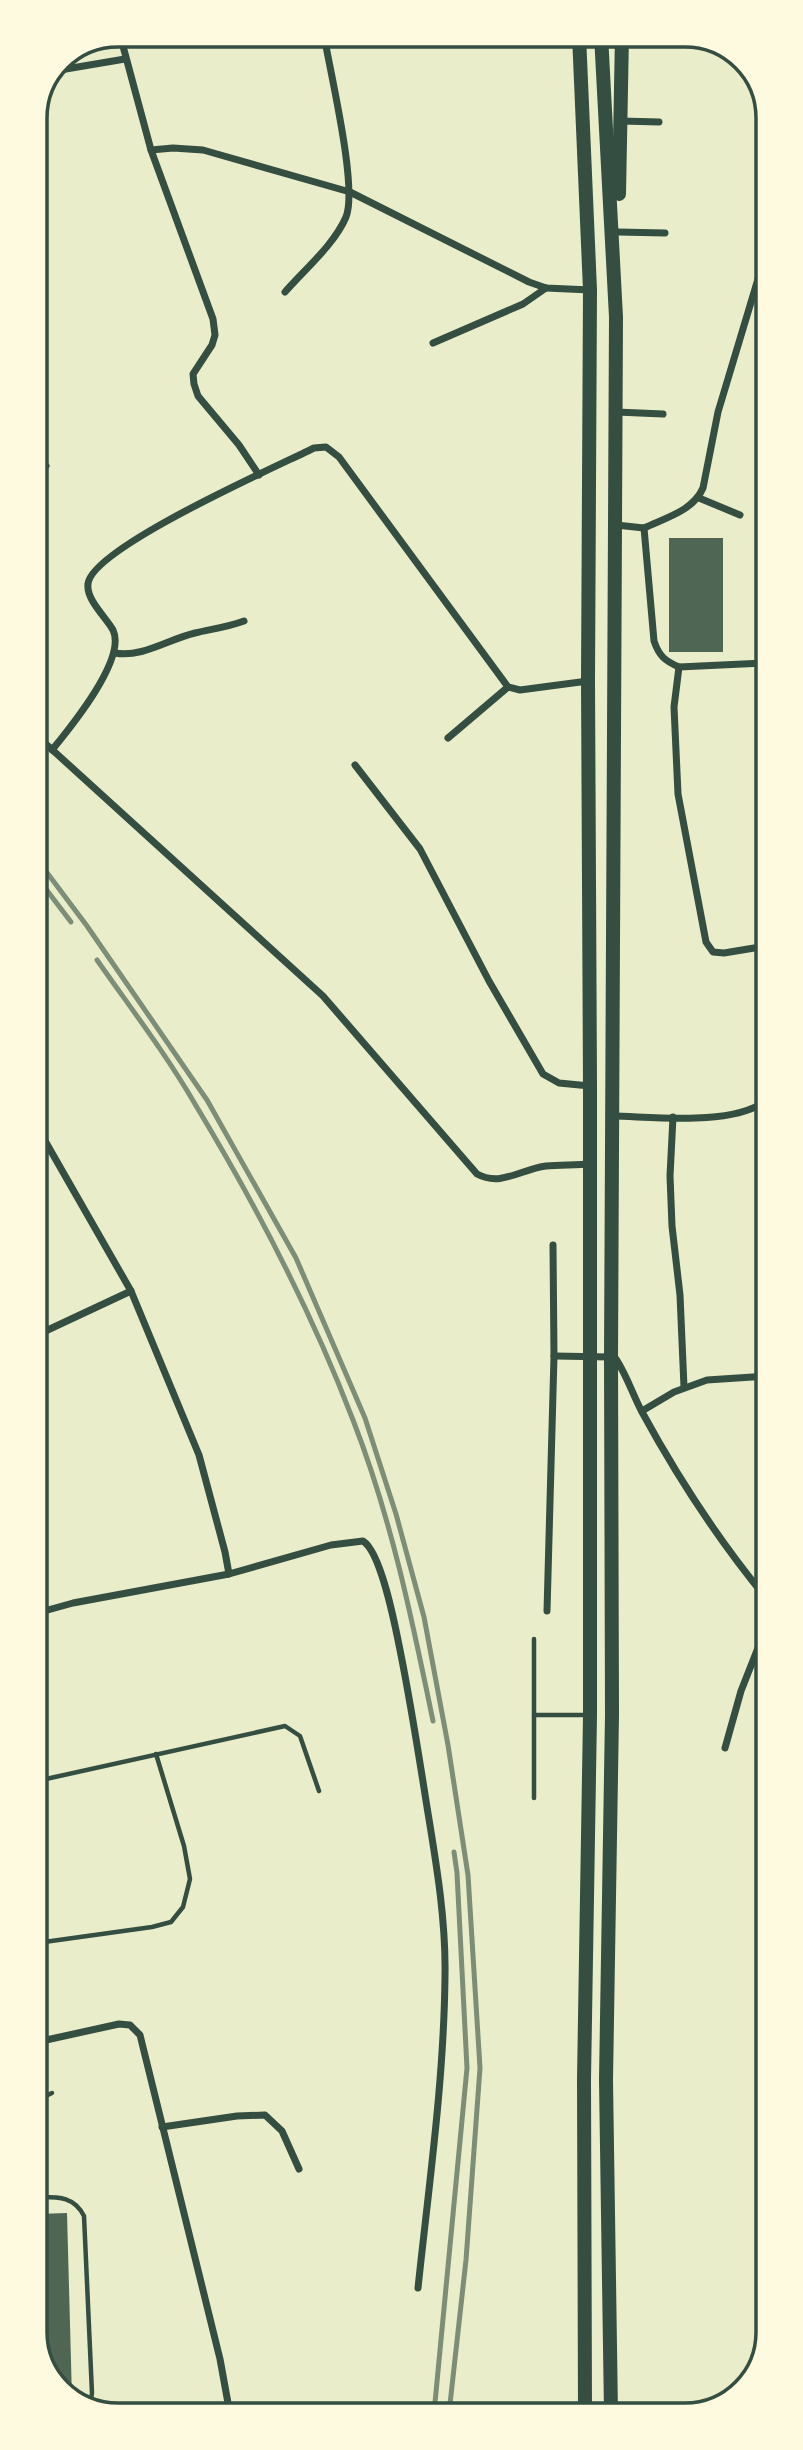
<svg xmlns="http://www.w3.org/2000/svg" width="803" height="2450" font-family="'Golos Text',sans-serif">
  <rect width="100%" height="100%" fill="#e9edc9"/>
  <g fill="#4f6655">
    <rect x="669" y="538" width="54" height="114"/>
    <path d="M67 2213 72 2398 64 2395 38 2353V2214Z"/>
  </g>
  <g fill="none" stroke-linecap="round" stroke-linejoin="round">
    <g stroke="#344e41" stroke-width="4.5">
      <path d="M534 1639V1798"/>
      <path d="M534 1715H589"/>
      <path d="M37 1781 285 1726 300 1736 319 1791"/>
      <path d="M37 1943 152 1927 171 1922 183 1907 190 1879 184 1846 156 1754"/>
      <path d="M37 2100 52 2093"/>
      <path d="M38 2197C58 2197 74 2196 84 2216L92 2393 90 2406"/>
    </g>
    <g stroke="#344e41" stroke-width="7">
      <path d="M120 35 151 150 173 148 203 150 350 192 529 282 546 288 590 290"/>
      <path d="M54 71 125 59"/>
      <path d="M621 121 659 122"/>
      <path d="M151 150 213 319 215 335 212 345 193 374 194 384 198 396 239 445 259 475"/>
      <path d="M618 232 665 233"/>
      <path d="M285 292C305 269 334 245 346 217 358 187 330 72 324 35"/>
      <path d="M433 343 523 304 546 288"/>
      <path d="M616 412 663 414"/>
      <path d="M36 480 46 466"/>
      <path d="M699 498 740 515"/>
      <path d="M616 525 644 528"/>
      <path d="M644 528C665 518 693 511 703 488L718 412 761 269 765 235 761 91"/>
      <path d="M644 528 654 641C659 656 665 661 679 667L766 663"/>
      <path d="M115 653C142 658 169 639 195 633 212 629 228 627 244 621"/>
      <path d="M679 667 674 707 678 794 706 942 713 952 724 953 766 946"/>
      <path d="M36 735 323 996 477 1174C501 1187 521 1169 546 1166 560 1165 575 1165 590 1164"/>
      <path d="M448 738 508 687"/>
      <path d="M52 750C70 728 127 659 113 630 106 617 86 600 88 584 91 548 278 466 314 448L326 447 339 457 508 687 520 690 588 681"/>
      <path d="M355 765 420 849 489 981 543 1074 559 1083 590 1086"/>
      <path d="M613 1116C656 1117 730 1126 766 1101"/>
      <path d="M673 1117 670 1176 672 1226 680 1295 684 1387"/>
      <path d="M36 1125 131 1291 199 1455 225 1552 229 1574 73 1603 37 1613"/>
      <path d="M37 1335 131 1291"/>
      <path d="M554 1356 611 1357 616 1359C627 1376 633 1395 642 1412 678 1478 719 1541 767 1599"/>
      <path d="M642 1411 674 1392 707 1380 767 1376"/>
      <path d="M229 1574 331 1545 363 1541C382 1553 396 1630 401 1655 411 1705 419 1756 427 1807 436 1862 446 1919 445 1976 444 2080 429 2184 418 2288"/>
      <path d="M547 1611 554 1356 553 1245"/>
      <path d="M725 1748 741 1691 767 1625"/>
      <path d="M37 2042 119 2024 130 2025 140 2035 220 2359 230 2414"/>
      <path d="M162 2127 237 2116 265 2115 282 2131 299 2169"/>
    </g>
    <g stroke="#344e41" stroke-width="14">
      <path d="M579 35 590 290 588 681 590 1086V1715L584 2079 585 2413"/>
      <path d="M601 35 616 317 611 1357 612 1715 606 2080 611 2413"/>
      <path d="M619 194 622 35"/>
    </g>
    <g stroke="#7c8e77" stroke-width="5">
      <path d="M36 858 87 926 207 1100 296 1258 365 1418 396 1514 424 1617 448 1745 468 1875 480 2068 466 2260 449 2413"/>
      <path d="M36 876 71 922"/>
      <path d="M97 960C130 1007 166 1054 195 1104 256 1205 311 1310 353 1420 391 1517 412 1619 433 1721"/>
      <path d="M434 2413 467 2068 457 1873 454 1852"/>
    </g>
  </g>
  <path d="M0 0H803V2450H0ZM118 47H685A71 71 0 0 1 756 118V2332A71 71 0 0 1 685 2403H118A71 71 0 0 1 47 2332V118A71 71 0 0 1 118 47Z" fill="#fefae0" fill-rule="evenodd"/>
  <path fill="none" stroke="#344e41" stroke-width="3.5" d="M118 47H685A71 71 0 0 1 756 118V2332A71 71 0 0 1 685 2403H118A71 71 0 0 1 47 2332V118A71 71 0 0 1 118 47Z"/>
</svg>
